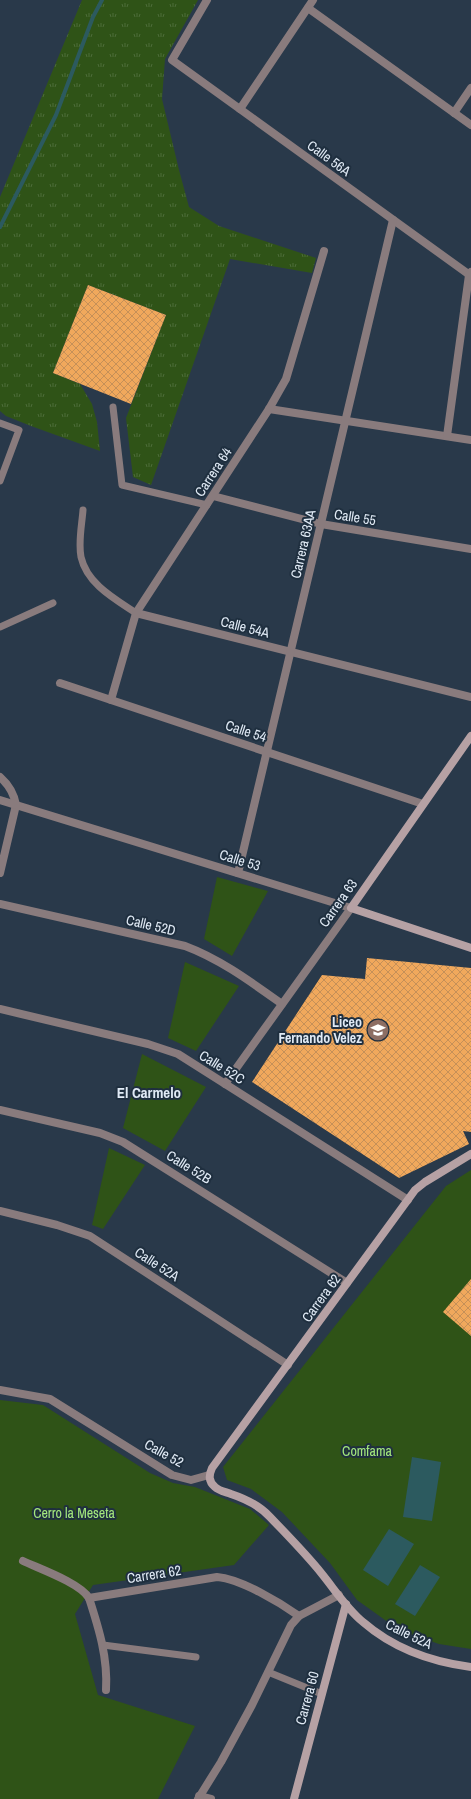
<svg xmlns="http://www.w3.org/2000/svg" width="471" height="1799" font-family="'Archivo Narrow',sans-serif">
  <defs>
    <pattern id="grass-tufts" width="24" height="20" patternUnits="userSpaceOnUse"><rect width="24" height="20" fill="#2f5317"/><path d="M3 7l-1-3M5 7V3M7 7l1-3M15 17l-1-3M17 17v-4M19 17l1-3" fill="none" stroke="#4d6c39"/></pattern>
    <pattern id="building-cross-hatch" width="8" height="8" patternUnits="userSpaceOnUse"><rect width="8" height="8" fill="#f0a85c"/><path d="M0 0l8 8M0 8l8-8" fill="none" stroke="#c59058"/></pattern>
  </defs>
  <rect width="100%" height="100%" fill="#29394a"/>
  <path fill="url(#grass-tufts)" d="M82 0H198L165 59 162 99 179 170 189 207 219 226 316 258 312 273 230 259 151 485 133 477 126 418 166 315 88 285 53 373 80 384 92 404 97 422 100 451 31 426 6 416 0 411V197Z"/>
  <g fill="#2f5317">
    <path d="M217 877 268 891 232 956 204 939Z"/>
    <path d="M185 962 239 986 196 1051 168 1038Z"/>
    <path d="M142 1054 206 1087 165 1151 123 1128Z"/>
    <path d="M109 1148 145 1165 103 1229 92 1225Z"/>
    <path d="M471 1170V1649L439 1644 399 1630 357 1600 330 1563 282 1512 251 1489 227 1480 223 1467 446 1186Z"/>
    <path d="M0 1400 43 1405 150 1473 173 1483 195 1487 250 1509 269 1525 234 1565 93 1585 75 1614 98 1695 195 1726 158 1799H0Z"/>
  </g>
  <g fill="#2c5a5f">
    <path d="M412 1457 441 1462 432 1521 403 1517Z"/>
    <path d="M389 1529 414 1544 388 1586 363 1570Z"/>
    <path d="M420 1565 440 1577 415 1616 395 1604Z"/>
  </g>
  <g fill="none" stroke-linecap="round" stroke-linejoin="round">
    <path stroke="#2c5a5f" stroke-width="4" d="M0 227 56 115 93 17 102 0"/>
  </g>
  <g fill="url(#building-cross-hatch)">
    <path d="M88 285 166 315 131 404 53 373Z"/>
    <path d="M367 958 471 968V1132L463 1131 469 1144 399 1178 252 1082 322 975 365 979Z"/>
    <path d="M471 1279V1336L443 1312Z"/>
  </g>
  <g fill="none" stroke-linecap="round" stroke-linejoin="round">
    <g stroke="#897b7d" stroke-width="7">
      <path d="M113 407 122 485 207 505"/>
      <path d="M0 423 19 430 0 481"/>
      <path d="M83 510C82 524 78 542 81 557 87 584 115 599 136 613"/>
      <path d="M0 627 53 603"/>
      <path d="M103 1645 196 1657"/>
      <path d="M268 1672 322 1694"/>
    </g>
    <g stroke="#897b7d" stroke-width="8">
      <path d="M207 0 172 60 471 276"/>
      <path d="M308 8 471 125"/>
      <path d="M240 109 313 0"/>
      <path d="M454 113 471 88"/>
      <path d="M269 409 471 440"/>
      <path d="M447 436 469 275 471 272"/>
      <path d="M213 496 321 524 471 549"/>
      <path d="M136 613 471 697"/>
      <path d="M60 683 423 804"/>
      <path d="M111 700 136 613 269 409 286 379 324 251"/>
      <path d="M0 777C9 785 14 793 16 805L0 873"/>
      <path d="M0 800 351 908 225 1084"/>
      <path d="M238 873 393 220"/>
      <path d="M0 904 185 946C220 959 251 982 282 1004"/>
      <path d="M0 1009 148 1044 178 1054 408 1200"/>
      <path d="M0 1110 100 1133 123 1142 347 1283"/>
      <path d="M0 1211 57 1225 90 1236 288 1365"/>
      <path d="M0 1390 50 1399 172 1475 191 1480 209 1475"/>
      <path d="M23 1561C40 1569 80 1583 89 1598 99 1629 108 1658 106 1690"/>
      <path d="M89 1598 217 1577C241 1579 279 1602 299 1616"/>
      <path d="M199 1796 211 1799"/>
      <path d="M198 1799 221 1762 252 1705 291 1625 299 1616 339 1595"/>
    </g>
    <g stroke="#b6a1a4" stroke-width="8">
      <path d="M471 736 351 908 471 948"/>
      <path d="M471 1154 425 1182 415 1190 212 1468C209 1475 208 1481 215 1487 219 1491 226 1492 231 1494 246 1499 260 1506 270 1517 288 1536 306 1554 322 1574 335 1590 347 1609 363 1622 393 1648 432 1662 471 1667"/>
      <path d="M294 1799 346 1604"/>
    </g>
  </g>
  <defs>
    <g id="school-disc" transform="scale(1.15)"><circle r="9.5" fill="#8d6e63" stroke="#1f2f3f"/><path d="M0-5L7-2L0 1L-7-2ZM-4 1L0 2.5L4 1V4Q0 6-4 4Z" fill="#fff"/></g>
  </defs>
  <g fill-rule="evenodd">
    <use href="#school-disc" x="378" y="1030"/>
  </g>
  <g text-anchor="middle" stroke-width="4" stroke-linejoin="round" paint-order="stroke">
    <g font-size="14" fill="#e0eaf5" stroke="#1f2f3f">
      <text transform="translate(329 158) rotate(36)" y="5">Calle 56A</text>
      <text transform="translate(213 472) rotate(-57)" y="5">Carrera 64</text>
      <text transform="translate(355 517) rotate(9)" y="5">Calle 55</text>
      <text transform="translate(303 544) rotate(-77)" y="5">Carrera 63AA</text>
      <text transform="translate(245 627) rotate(14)" y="5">Calle 54A</text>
      <text transform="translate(246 731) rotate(18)" y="5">Calle 54</text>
      <text transform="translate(240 860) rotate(17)" y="5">Calle 53</text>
      <text transform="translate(338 903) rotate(-55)" y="5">Carrera 63</text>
      <text transform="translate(151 925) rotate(13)" y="5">Calle 52D</text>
      <text transform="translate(222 1067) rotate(32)" y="5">Calle 52C</text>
      <text transform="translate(189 1167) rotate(32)" y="5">Calle 52B</text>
      <text transform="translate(157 1264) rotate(33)" y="5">Calle 52A</text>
      <text transform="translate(321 1298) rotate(-54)" y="5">Carrera 62</text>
      <text transform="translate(164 1453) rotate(29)" y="5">Calle 52</text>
      <text transform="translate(154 1574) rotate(-9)" y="5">Carrera 62</text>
      <text transform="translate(409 1634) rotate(26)" y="5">Calle 52A</text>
      <text transform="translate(307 1698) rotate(-75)" y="5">Carrera 60</text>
    </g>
    <g font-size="14" font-weight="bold" fill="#e0eaf5" stroke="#1f2f3f" text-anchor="end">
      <text x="362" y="1027">Liceo<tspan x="362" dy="16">Fernando Velez</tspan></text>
    </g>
    <g font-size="14" fill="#a4e87d" stroke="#1f2f3f">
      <text x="367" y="1456">Comfama</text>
      <text x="74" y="1518">Cerro la Meseta</text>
    </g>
    <g font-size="15" font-weight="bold" fill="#e0eaf5" stroke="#1f2f3f">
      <text x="149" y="1098">El Carmelo</text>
    </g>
  </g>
</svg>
